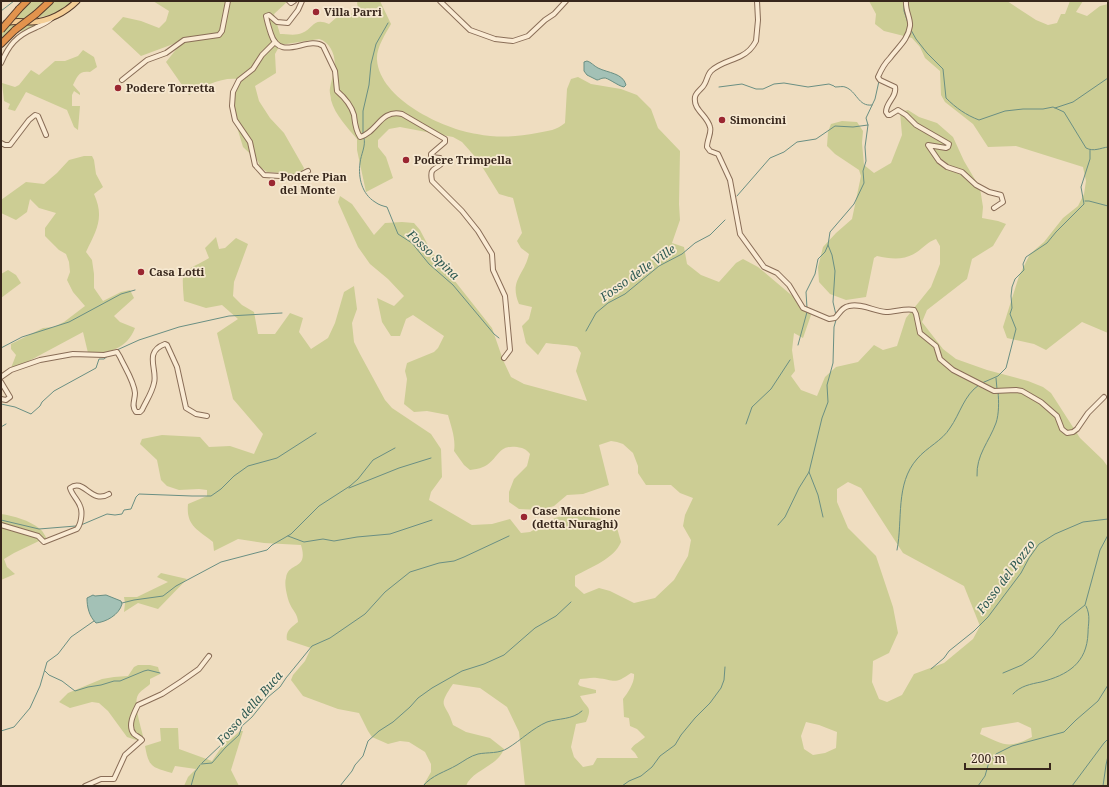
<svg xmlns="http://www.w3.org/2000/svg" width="1109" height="787" font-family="'Noto Serif',serif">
  <rect width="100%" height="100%" fill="#efddc0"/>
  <g fill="#cccd94" fill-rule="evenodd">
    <path d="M30 1H48L36 16 54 1H75C56 17 35 19 11 20Z"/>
    <path d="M153 1H215L217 2V1H288L274 14 280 34C286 34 296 36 302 33 314 28 313 17 329 24L337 17 359 12 357 3 358 1H380L391 24C385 35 376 48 377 60 380 99 443 129 477 134 497 138 518 137 537 133 548 131 557 130 565 123L567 89 571 79 578 77 591 84 621 89 637 95 651 109 658 128 680 151 679 204 680 220 672 243 684 247 687 264 701 275 719 282 736 263 743 259 758 267 809 310 811 315 803 338 794 333 792 350 795 371 791 376 801 390 817 396 825 377 836 367 858 362 874 345 883 350 897 346 906 318 931 287 940 264V246L936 239C928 242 924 247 917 252 904 261 891 259 877 256L874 258 866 297 846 300 830 294 819 282 818 267 823 247 836 233 852 219 861 176 859 170 835 154 827 146 828 132 831 124 842 121 857 122 863 131 862 143 864 165 874 173 891 163 902 135 900 112 908 110 919 117 937 123 953 137 964 161 980 188 983 207 982 218 998 221 1006 224 993 246 972 259 967 279 927 310 922 322 943 349 956 359 987 370 1028 381 1043 387 1051 393 1080 438 1103 460 1108 467V786H525L519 732 507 707 480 688 453 684C436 709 446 701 453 725L466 732 490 738 504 749C497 767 472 770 466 786H423L431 772V764L425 752 409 742 400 741 388 744 372 737 368 731 359 713 338 709 303 696 291 680 293 675 305 661 311 648 287 640C285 631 292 627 298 622 298 614 292 610 289 602 287 596 284 584 286 578 288 561 309 571 301 545L264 543 238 539 214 551 213 542C197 529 186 526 188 504L207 496V490L199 489 179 490 167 486 161 480 157 460 140 444 142 439 162 435 200 437 209 447 230 446 254 454 263 434 233 399 217 333 238 319 222 305 206 308 184 301C181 266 182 274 209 258L205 248 216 237 219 249 225 248 236 238 248 244 234 282 233 296 242 305 254 312 258 334H275L290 313 303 318 299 332 311 349 328 338 335 323 344 292 354 286 357 309 352 323 354 342 360 354 385 400 392 408 431 434 441 449 442 477 431 492 429 500 472 525 492 524 510 519 521 533 530 532 555 518 571 513 607 520 617 528 621 542C614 559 591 567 575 576V586L584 594 599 588 610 591 634 603 655 598 674 580 688 556 691 540 683 526 685 515 693 498 680 493 671 485H646L638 473V466L633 453 623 444 617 442 611 441 599 445 609 485 583 494 567 495 554 506 541 510 519 509 509 502V492L514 479 527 466 530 454C526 449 523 448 517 447 497 444 498 461 483 467 479 469 474 469 470 470L464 465 454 451C456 439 451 426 448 415L427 411 414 412 404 404 407 379 405 371 407 363 434 352 438 348 444 336 413 315 406 319 400 336H391L382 322 377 298 394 306 404 296 388 279 370 264 358 247 338 202 340 196 352 204 374 235 385 223 402 222 414 223 420 230 431 251 492 328 503 360 511 377 524 384 587 401 576 371 581 353 577 347C567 344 557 345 546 343L538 355 526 343 522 326 529 319 532 307 519 304C509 280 524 276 529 254L521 248 517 241 522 233 513 198 499 194 478 160 462 142 453 137 400 127 389 129 378 140V147L386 157 393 178 366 192 357 150V139C348 128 335 115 331 100 331 96 329 92 330 88 331 82 333 76 334 70 337 58 331 42 319 39L280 45 275 54 276 73 255 86 259 101 270 118 284 133 304 168 302 172 294 176 282 173 267 172 260 167 258 161 243 147 231 107 238 79C221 77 204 86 189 95L166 62 178 47 176 43 141 56 112 29 123 17 141 21 159 28 166 21 169 11ZM848 482 861 488 903 553 964 586 980 626 973 639 944 663 914 674 902 695 887 702 879 699 872 682 873 661 889 653 898 633 893 607 876 556 848 528 837 502V489ZM631 673 634 674C635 682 628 693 623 699L624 717 629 718 630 726 637 729 645 737C641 741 634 744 631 749L635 753 638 758H597L593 765 583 767 574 757 571 747 576 724 586 722C593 705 587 710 580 696L596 693V690L580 686 578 684 580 679C585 679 591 677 597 678 615 680 614 685 631 673ZM806 722 819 725 837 732 836 748 825 753 813 755 804 749 801 736ZM1018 722 1031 728 1032 737C1007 750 1004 744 980 734L982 728Z"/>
    <path d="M869 1H1007L1036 20 1048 25 1057 23 1061 14H1065L1070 1H1083L1076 12 1087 16 1100 6 1108 4V333L1082 322 1046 350 1034 344 1007 338 1003 327 1019 276 1030 254 1044 242 1063 218 1078 206 1084 194 1086 181 1083 167 1016 146 988 147 973 124 945 102 941 95 940 71 925 58 920 47 912 38 884 31 875 24 876 14Z"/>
    <path d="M11 24H41L22 31 15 28 1 42C1 32 2 29 11 24Z"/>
    <path d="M83 50 94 57 97 67 90 72C79 70 77 77 73 85L80 93V95L74 91 72 95V106H80L78 130 74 127 67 110 26 92 15 111 8 109 10 104 4 101 2 83 15 87 19 85 31 70 39 75 55 61H65L78 56Z"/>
    <path d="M84 156H92L94 160 96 174 103 187 94 194C105 218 96 231 86 252L92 260 94 274V288L103 301 121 292 130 290 134 298 114 316 120 322 135 328C126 350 109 353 88 353L83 332 14 369 11 368 16 355 11 349V344L43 328 54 327 64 322 85 306 73 292 67 280 70 272 69 262 66 254 59 250 45 236V228L56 213 39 208 30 199 27 212 16 220 1 213V200L26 182 44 184 57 173 69 160Z"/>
    <path d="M8 270 16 275 21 283 1 298V274Z"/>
    <path d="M1 514C14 516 29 520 40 529 43 531 45 536 47 539L41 543 39 541 14 553 4 559 7 567 15 574 1 580Z"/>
    <path d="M161 573 187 579 158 609 138 603 124 612 125 603 124 597H137L168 582 157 577Z"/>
    <path d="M138 665H150L158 667 160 674 150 679V684C147 687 140 691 138 695 133 703 141 727 143 736L139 741 127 737 108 711 99 703 92 702 70 708 59 702 68 693 102 679 114 677 128 676 134 667Z"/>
    <path d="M160 728H178L179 749 212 761 227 739H231L240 731H243L231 770 239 786H184L188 777 196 769 175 766 172 773C152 767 149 768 145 746L161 741Z"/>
  </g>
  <g fill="#a3c1b6" stroke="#6a8f83">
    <path d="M587 61C591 62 594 66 598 68 608 73 623 73 626 85L624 87C618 86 607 77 604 78 601 78 599 80 597 80L587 75 584 71V62Z"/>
    <path d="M93 595 95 596 106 595 121 601 122 604C119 615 106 622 96 623 89 616 87 607 87 598Z"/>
  </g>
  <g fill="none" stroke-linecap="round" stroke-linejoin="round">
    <g stroke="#6a8f83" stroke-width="1">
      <path d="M904 1V11L908 23"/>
      <path d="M1 11 14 1"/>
      <path d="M911 30 916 39 927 53 943 69 946 98C956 108 966 115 979 120L1005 111 1023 109H1043L1053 107 1064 112 1086 148C1094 152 1100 148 1108 147"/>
      <path d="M905 43 910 34"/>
      <path d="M719 87 742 84 756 89H763L774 84 784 83 808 87 829 84 834 86 835 87C839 87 843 86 845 87 857 91 858 107 872 105"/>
      <path d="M1055 108 1073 102 1108 78"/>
      <path d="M363 134V111L369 85 371 64 376 44 388 23"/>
      <path d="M364 138C366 146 361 154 360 163 358 178 362 194 375 202 379 205 383 206 387 207L398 234 412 243 429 264 453 285 494 334 499 338"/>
      <path d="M737 196 770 158 784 152 797 142 816 139 835 126 853 127 868 125"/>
      <path d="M1085 201H1089L1108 206"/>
      <path d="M807 308 806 292 815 274 818 259 825 252 828 245"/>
      <path d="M836 315 833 302 835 271 832 255 828 245 830 232 854 204 864 183 863 171 866 161 865 147 868 125 866 118 875 99 879 81"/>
      <path d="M586 331 596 313 608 303 625 294 659 266 682 254 695 243 710 235 725 220"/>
      <path d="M798 345 807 312"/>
      <path d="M1 348 22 337 69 322 121 294 135 290"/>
      <path d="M117 350 139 340 179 327 229 316 282 313"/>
      <path d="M996 378 997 389"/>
      <path d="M982 383 998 376 1006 368 1016 329 1010 314 1012 308 1011 296 1012 287 1015 279 1024 270 1023 264 1026 257 1047 243 1056 232 1084 204 1081 187 1090 159V150"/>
      <path d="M1 404 15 407 31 414 40 406 42 402 54 391 96 368 99 359H104L109 355"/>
      <path d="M746 424 752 407 771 389 790 360"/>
      <path d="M1 427 6 424"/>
      <path d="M809 472 818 495 823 517"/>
      <path d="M977 476C976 455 989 442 996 423 999 414 999 402 998 392"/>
      <path d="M349 488 399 468 431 458"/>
      <path d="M1 520 39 529 76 526"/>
      <path d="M81 525 107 514 115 515 122 514 124 510 131 509 136 497 139 494 192 496H211L221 489 234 476 248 466 277 458 316 433"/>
      <path d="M778 525 785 517 799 488 809 472 822 418 828 402 827 385 833 363 834 327 836 320"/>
      <path d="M288 536 304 542 323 539 334 541 357 537 390 534 432 520"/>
      <path d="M897 550C903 520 895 484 917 459 927 447 942 441 950 428 960 414 964 395 979 385"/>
      <path d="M122 603 134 600 163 596 176 586 221 562 267 550 272 545 291 534 319 506 350 486 358 479 373 460 395 448"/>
      <path d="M931 669 944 658 949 651 974 631 988 617 1021 573 1029 558 1039 544 1055 534 1083 522 1108 519"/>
      <path d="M45 671 49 675 62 681 75 691 88 687 101 685 114 681H120L144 671 148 670 160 673"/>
      <path d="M1003 673 1022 665 1033 657 1053 635 1060 625 1085 605 1100 550 1108 535"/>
      <path d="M1013 694C1020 686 1031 684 1041 682 1068 675 1087 663 1088 633 1088 624 1091 616 1086 606"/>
      <path d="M1 731 14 727 30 708 40 686 47 662 58 654 71 637 94 621"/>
      <path d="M1108 745V754"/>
      <path d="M202 763 222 744"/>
      <path d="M201 764 212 763 225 748 239 735 242 726 252 717 268 697 280 687 286 678 312 646 330 638 365 614 385 592 410 572 439 563 454 561 464 557 509 536"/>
      <path d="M191 786 195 772 200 765"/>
      <path d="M340 786 352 771 355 765 363 756 368 741 379 731 393 722 410 707 418 698 432 688 462 671 484 664 504 655 535 628 556 616 571 602"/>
      <path d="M423 786C432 775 445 772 457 765 464 761 470 756 478 754 488 752 499 754 508 748 521 740 533 728 547 722 559 718 572 720 582 711"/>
      <path d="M622 786 629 781 641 776 652 767 660 756 675 745 681 735 695 718 710 703 721 688 724 680 725 667"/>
      <path d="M978 786 985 776 989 762 996 754 1012 746 1064 732 1076 720 1098 701 1108 685"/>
      <path d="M1072 786 1104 743 1108 739"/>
      <path d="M1103 786 1106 765 1108 756"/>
    </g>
    <g stroke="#896d57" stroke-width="6">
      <g id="minor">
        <path d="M289 1 291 3 294 1"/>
        <path d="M302 1 298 10 288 23 277 22 269 15 266 16C267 21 269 28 271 34 280 63 308 35 323 46L335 71 337 91C344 97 351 105 354 115 355 123 355 129 360 137 378 132 380 109 402 114L445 139V142L431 154V157L440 158 443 162C436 171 429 166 432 181L462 211 478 231 492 254 493 270 505 296 510 350 504 358"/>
        <path d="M440 1 470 30 495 39 513 41 528 36 545 20 554 14 566 1"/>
        <path d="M757 1 758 20 756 41C753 47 747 53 741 56 731 61 719 63 711 71 707 75 707 81 704 85 702 89 696 92 695 97 693 110 707 115 710 127 712 132 707 140 707 147L710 151 718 154 730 180 740 234 764 267 777 273 789 285 803 308 829 319 835 318C840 313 842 307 849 306 861 303 874 311 886 312 895 312 905 308 914 310L916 314 920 333 936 346 940 359 953 370 994 391 1016 390 1022 391 1041 402 1057 416 1062 429 1067 433 1073 432 1077 429 1088 413 1104 397"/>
        <path d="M906 1C905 10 911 19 910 26 908 40 898 47 890 58 885 63 881 70 878 77L880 80 895 87C897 97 886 102 886 112L888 115H890L898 110 906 115 916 125 949 144 948 147 946 148 928 145 939 161 947 167 962 172 976 185 989 192 1001 195 1003 202 994 208"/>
        <path d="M275 42 262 55 253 69 239 80 233 92 232 106 235 120 250 142 255 165 264 175 296 177 308 171"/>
        <path d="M1 63C9 45 16 36 35 28 41 25 47 23 52 18"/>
        <path d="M122 80 147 60 166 53 184 40 219 35 222 31 228 1"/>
        <path d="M1 143 5 145H10L29 120 35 115 38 116 46 135"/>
        <path d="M1 377 11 370 40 360 73 354 104 355 117 352 120 357C125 368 134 381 135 393 135 400 131 406 136 412H140L142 410C146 401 152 393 154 383 158 370 143 352 165 344L167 345 177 367 186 408 196 414 207 416"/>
        <path d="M1 382 10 397 6 400 1 399"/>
        <path d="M1 525 38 536 44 542 77 529C81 524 83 512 80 506 78 500 72 495 70 488 84 477 91 505 109 494"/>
        <path d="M85 786 101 779H114L125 755 142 740C140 737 136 736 134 734 127 726 134 713 138 705L162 694 182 681 199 669 209 656"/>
      </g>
    </g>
    <g stroke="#563c2c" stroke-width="7">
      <path id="major" d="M6 23C15 20 23 22 32 22 48 22 66 12 77 1"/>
    </g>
    <g stroke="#563c2c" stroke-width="8">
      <g id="highway">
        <path d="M19 9 27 1"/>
        <path d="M36 14 50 1"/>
        <path d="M1 44 15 30"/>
      </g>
    </g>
    <use href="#minor" stroke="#faebd4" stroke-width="4"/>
    <use href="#major" stroke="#f4ce96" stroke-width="5"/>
    <use href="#highway" stroke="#e2934d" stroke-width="6"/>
    <g stroke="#563c2c" stroke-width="8" stroke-linecap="butt">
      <g id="highway-bridge">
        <path d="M1 30 19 9"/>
        <path d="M15 30 36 14"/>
      </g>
    </g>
    <use href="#highway-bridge" stroke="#e2934d" stroke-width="6"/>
  </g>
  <g fill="#9a2631" stroke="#f6e8d0" stroke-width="1.5">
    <circle cx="316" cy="12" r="4"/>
    <circle cx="118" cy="88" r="4"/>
    <circle cx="722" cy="120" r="4"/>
    <circle cx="406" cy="160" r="4"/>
    <circle cx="272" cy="183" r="4"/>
    <circle cx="141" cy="272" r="4"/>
    <circle cx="524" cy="517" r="4"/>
  </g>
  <g text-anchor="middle" stroke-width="3.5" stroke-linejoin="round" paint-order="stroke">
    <g font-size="11" font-weight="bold" fill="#38271c" stroke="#f6e8d0" text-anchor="start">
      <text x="324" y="16">Villa Parri</text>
      <text x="126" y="92">Podere Torretta</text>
      <text x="730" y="124">Simoncini</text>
      <text x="414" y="164">Podere Trimpella</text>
      <text x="280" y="181">Podere Pian<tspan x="280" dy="13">del Monte</tspan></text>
      <text x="149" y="276">Casa Lotti</text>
      <text x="532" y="515">Case Macchione<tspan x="532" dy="13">(detta Nuraghi)</tspan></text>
    </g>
    <g font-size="12" font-style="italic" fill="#2b5851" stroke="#f6e8d0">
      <text transform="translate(433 255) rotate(43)" y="4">Fosso Spina</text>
      <text transform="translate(638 273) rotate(-35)" y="4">Fosso delle Ville</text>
      <text transform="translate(1006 577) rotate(-53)" y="4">Fosso del Pozzo</text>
      <text transform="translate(250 708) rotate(-49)" y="4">Fosso della Buca</text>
    </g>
  </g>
  <rect width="1109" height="787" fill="none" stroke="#38271c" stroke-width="4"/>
  <path d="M965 763v6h85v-6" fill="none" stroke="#38271c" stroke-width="2"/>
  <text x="971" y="763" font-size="12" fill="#38271c" stroke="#f6e8d0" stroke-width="3" paint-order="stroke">200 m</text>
</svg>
